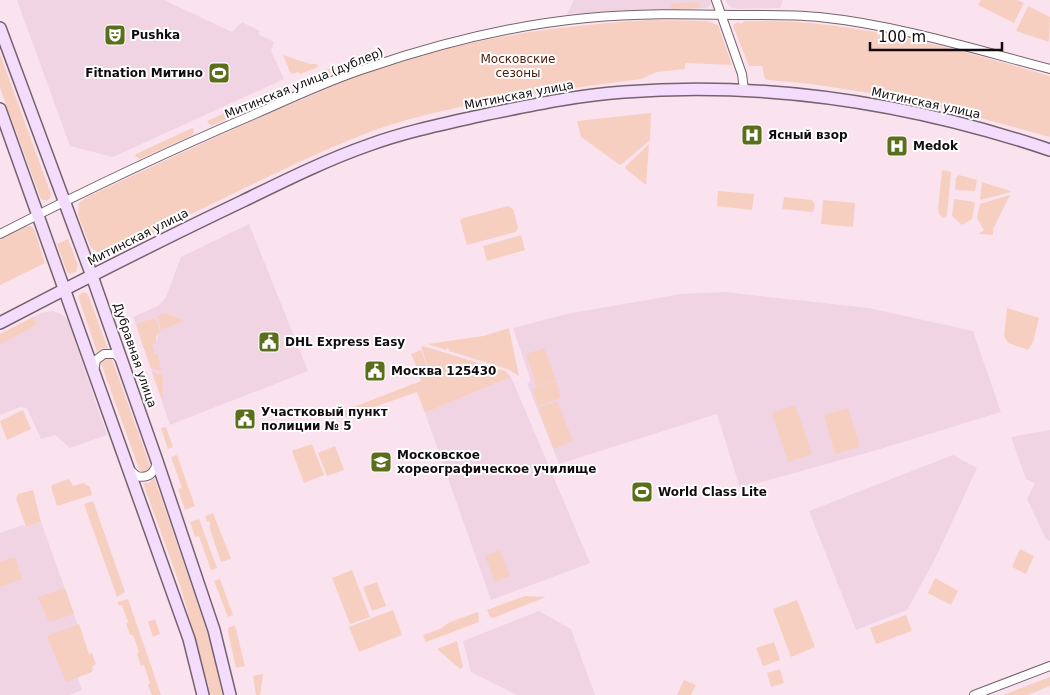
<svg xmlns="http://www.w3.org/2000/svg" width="1050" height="695" font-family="'DejaVu Sans',sans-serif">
  <rect width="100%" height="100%" fill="#fae3ef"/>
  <g fill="#f0d4e4" fill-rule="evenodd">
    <path d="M17 0H164L232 32 242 22 260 31 258 34 274 42 271 51 284 79 113 157 70 146Z"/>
    <path d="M574 0H711V3L710 5 706 8 567 14Z"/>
    <path d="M725 0H783L780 8 737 9 730 7Z"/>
    <path d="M249 224 308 371 170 425 133 317 158 306 166 297 181 257ZM166 313 170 314 183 319 181 322 161 330ZM155 317 159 332 156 343H153L155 355H158L159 366 136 324Z"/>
    <path d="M724 292 869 308 973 331 1001 412 877 450 740 488 717 414 559 464 527 383 530 382V378L513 328 566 314 681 294Z"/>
    <path d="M52 311 62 314 68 321 107 435 70 448 55 435 41 439 27 408 20 407 0 415V334L41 313Z"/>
    <path d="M511 377 590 563 491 600 425 413Z"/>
    <path d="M1050 430V541L1046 539 1027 499 1035 483 1026 479 1011 437Z"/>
    <path d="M953 455 977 468 935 559 907 610 856 630 809 511Z"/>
    <path d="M41 522 94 670 77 676 82 690 70 695H0V533L23 525 26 527Z"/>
    <path d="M539 611 571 629 595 695H517L471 672 463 641Z"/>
  </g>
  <g fill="#f7cfc1">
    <path d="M981 0H1017L1024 3 1014 23 978 5Z"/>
    <path d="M699 2 701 8 673 9 669 4Z"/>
    <path d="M1028 6 1050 17 1049 42 1016 31Z"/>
    <path d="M652 20 706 21 718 25 732 65 685 63V69L657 72 641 79C547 92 439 103 352 139 294 163 239 191 183 218 157 230 131 245 104 255L91 248 78 215 79 203 87 197C155 165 224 133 293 103 317 93 341 81 366 72 458 40 555 25 652 20Z"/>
    <path d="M745 21C773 21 800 21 828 25 903 34 978 55 1050 76V137L915 100 811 84 768 80 765 79 762 66H749L733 26 734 24 739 22 740 24Z"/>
    <path d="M0 54 51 194 50 198 47 201 41 199 0 88Z"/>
    <path d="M283 55 310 64H317L318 67 300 74 298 72 291 74Z"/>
    <path d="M349 61H352L354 64 299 86 296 84 297 81Z"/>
    <path d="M286 86 287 88 286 93 211 126 207 121Z"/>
    <path d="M651 113 650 140 622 164 620 165 581 137 577 121Z"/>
    <path d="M192 128 194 129 193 135 140 159 135 156 136 154Z"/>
    <path d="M649 144 646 185 626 169 625 167Z"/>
    <path d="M942 170 951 172 947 216 943 218 939 214 938 209Z"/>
    <path d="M959 175 977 180 975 191 955 190 956 178Z"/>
    <path d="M982 182 1010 191 1011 192 980 200Z"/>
    <path d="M718 191 754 194 752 210 717 206Z"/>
    <path d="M1010 195 993 229V235L979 234 984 230 977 218 980 204Z"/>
    <path d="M784 197 812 200 815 205 813 212 782 209Z"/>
    <path d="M954 199 975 202 972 219 962 225 952 216Z"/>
    <path d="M823 200 855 203 853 227 821 224Z"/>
    <path d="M508 206 513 209 518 227 516 232 467 245 460 220 463 218Z"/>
    <path d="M27 226H31L34 229 45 263 0 285V240Z"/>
    <path d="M521 235 525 250 487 261 483 246Z"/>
    <path d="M68 239 78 265 76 272 70 274 67 272 57 244Z"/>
    <path d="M83 292 88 294 108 349 102 348 97 352 78 296Z"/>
    <path d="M1007 308 1039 318 1033 342 1028 350 1008 343 1004 336Z"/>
    <path d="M166 313 183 319 182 322 161 330 157 316Z"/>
    <path d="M33 317 37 325 0 344V334Z"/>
    <path d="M155 317 160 331 156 337V343L153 344 155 355H158L161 371 151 368 136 324Z"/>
    <path d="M509 328 519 376 507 369 449 351V349L447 348 446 350 427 344 483 336Z"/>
    <path d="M423 346 505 371 511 377 425 413 417 392 346 417 343 411 421 381 419 376 423 374 421 367 417 368 411 354 421 350 431 376 421 347Z"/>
    <path d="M544 348 556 380 537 387 526 354Z"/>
    <path d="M105 358 112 359 150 466C149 470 147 473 142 472L139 469 101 363Z"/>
    <path d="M152 372 163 375V396L161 397Z"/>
    <path d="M556 381 561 398 538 406 532 389Z"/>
    <path d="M557 401 573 441 554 449 538 408Z"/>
    <path d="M795 405 812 454 788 462 772 413Z"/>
    <path d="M848 408 860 447 835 454 824 415Z"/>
    <path d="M23 410 31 429 7 440 0 421Z"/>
    <path d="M166 427 173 447 168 449 161 428Z"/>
    <path d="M312 444 324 475 304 483 292 451Z"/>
    <path d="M335 446 344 470 327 476 318 453Z"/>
    <path d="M177 455 195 506 185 510 178 489 182 488 171 457Z"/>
    <path d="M154 477 211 643 222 695H211L181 588 143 483H149Z"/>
    <path d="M69 479 73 486 84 483 90 487 92 495 57 506 51 487 52 485Z"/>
    <path d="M33 490 41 522 26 527 16 498 18 494Z"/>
    <path d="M93 501 125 592 117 597 84 504Z"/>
    <path d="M213 513 231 559 221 562 209 526 211 525 209 521 207 522 205 516Z"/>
    <path d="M199 519 217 568 211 570 199 536 195 537 190 522Z"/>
    <path d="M1020 549 1034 556 1026 574 1012 567Z"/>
    <path d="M500 550 510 576 495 582 485 556Z"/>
    <path d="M15 557 22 579 0 587V562Z"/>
    <path d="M352 570 370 617 350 624 332 578Z"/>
    <path d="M935 578 958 591 951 605 928 593Z"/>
    <path d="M220 579 233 615 228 617 214 581Z"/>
    <path d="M377 582 386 606 372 611 363 587Z"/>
    <path d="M65 588 74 614 49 622 38 597Z"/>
    <path d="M525 596 546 597 493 618 490 617 487 610Z"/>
    <path d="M128 599 161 695H152L148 685 150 683 144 665 141 666 137 654 139 652 133 635H130L126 623 128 622 122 605 119 606 118 602Z"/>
    <path d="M797 600 815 647 791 657 773 609Z"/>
    <path d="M393 610 402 635 359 652 349 627Z"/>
    <path d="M478 612 479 622 426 642 423 635 440 629 450 622Z"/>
    <path d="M906 615 912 631 876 644 870 628Z"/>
    <path d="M155 619 160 634 153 637 148 622Z"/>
    <path d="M79 624 89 654 92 653 96 664 91 667 92 672 66 682 47 636Z"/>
    <path d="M235 625 245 666 236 668 228 632V628Z"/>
    <path d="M457 641 463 667 460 669 437 649Z"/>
    <path d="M774 642 780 660 763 666 756 648Z"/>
    <path d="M780 669 784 683 771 687 767 673Z"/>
    <path d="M263 674 260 695H256L253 676Z"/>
    <path d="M1050 677V686L1027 695H1003Z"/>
    <path d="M684 680 696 685 691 695H677Z"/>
  </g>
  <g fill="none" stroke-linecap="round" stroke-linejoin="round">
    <g stroke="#75626c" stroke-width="10">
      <g id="street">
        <path d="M716 0 742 74 744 90"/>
        <path d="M0 234C84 191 168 151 255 114 292 98 329 80 367 68 437 44 513 25 587 18 637 13 686 14 736 15 764 15 791 14 819 17 897 25 974 49 1050 69"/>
        <path d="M94 371 96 360 104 354H115L121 360"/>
        <path d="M130 470 137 476C149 479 155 472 157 462"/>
        <path d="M974 695 1050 666"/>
      </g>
    </g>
    <g stroke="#75626c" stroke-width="14">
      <g id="secondary">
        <path d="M0 28 92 276 156 458 214 630 230 695"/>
        <path d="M0 109 189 639 203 695"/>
        <path d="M0 323C80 281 161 240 243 201 284 181 326 160 369 145 407 131 448 123 488 114 532 105 579 95 624 92 768 81 913 104 1050 150"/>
      </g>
    </g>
    <use href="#street" stroke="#fff" stroke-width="8"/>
    <use href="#secondary" stroke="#f4ddfc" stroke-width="11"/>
  </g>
  <defs>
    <g id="theatre-square" transform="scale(1.125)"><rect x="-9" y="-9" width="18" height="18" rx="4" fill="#5a6e1c" stroke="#fff"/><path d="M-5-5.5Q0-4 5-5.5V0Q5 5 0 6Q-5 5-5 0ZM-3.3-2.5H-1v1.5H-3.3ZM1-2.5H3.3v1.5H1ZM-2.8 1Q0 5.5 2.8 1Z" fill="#fff"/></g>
    <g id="stadium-square" transform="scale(1.125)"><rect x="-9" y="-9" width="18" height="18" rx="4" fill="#5a6e1c" stroke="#fff"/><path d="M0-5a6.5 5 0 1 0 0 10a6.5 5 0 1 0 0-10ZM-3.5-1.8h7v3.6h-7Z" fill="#fff"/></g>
    <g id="hospital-square" transform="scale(1.125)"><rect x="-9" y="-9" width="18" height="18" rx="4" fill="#5a6e1c" stroke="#fff"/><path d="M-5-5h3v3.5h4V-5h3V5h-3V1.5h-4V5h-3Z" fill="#fff"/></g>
    <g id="civic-square" transform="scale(1.125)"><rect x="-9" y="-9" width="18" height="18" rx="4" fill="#5a6e1c" stroke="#fff"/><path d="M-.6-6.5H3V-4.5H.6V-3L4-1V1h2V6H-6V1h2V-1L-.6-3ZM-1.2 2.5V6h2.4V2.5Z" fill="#fff"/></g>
    <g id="university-square" transform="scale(1.125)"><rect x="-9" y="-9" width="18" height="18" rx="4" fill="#5a6e1c" stroke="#fff"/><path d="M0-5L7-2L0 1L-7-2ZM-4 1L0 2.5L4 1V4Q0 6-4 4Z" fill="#fff"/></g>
  </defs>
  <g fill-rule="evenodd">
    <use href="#theatre-square" x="115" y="35"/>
    <use href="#stadium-square" x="219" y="73"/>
    <use href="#hospital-square" x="752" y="135"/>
    <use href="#hospital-square" x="897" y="146"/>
    <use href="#civic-square" x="269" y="342"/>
    <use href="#civic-square" x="375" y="371"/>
    <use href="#civic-square" x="245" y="419"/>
    <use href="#university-square" x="381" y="462"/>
    <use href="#stadium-square" x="642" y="492"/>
  </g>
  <g text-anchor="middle" stroke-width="4" stroke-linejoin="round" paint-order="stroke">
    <g font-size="12" font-weight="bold" fill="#110a0e" stroke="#fff" text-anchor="start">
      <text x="131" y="39">Pushka</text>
      <text x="203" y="77" text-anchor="end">Fitnation Митино</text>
      <text x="768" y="139">Ясный взор</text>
      <text x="913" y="150">Medok</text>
      <text x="285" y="346">DHL Express Easy</text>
      <text x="391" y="375">Москва 125430</text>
      <text x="261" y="416">Участковый пункт<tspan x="261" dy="14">полиции № 5</tspan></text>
      <text x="397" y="459">Московское<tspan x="397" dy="14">хореографическое училище</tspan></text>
      <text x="658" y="496">World Class Lite</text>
    </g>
    <g font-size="12" fill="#4b1a08" stroke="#fff">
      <text x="518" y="63">Московские<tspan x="518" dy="14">сезоны</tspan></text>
    </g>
    <g font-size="12" fill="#110a0e" stroke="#fff">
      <text transform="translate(304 83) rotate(-22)" y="4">Митинская улица (дублер)</text>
      <text transform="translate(519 95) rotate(-11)" y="4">Митинская улица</text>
      <text transform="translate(926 103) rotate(12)" y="4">Митинская улица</text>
      <text transform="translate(138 237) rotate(-27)" y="4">Митинская улица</text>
      <text transform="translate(135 355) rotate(71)" y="4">Дубравная улица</text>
    </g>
  </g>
  <path d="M870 42v8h132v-8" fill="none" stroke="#110a0e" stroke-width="2.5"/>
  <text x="878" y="42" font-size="15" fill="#110a0e" stroke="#ffffff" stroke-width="4" paint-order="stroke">100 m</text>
</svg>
